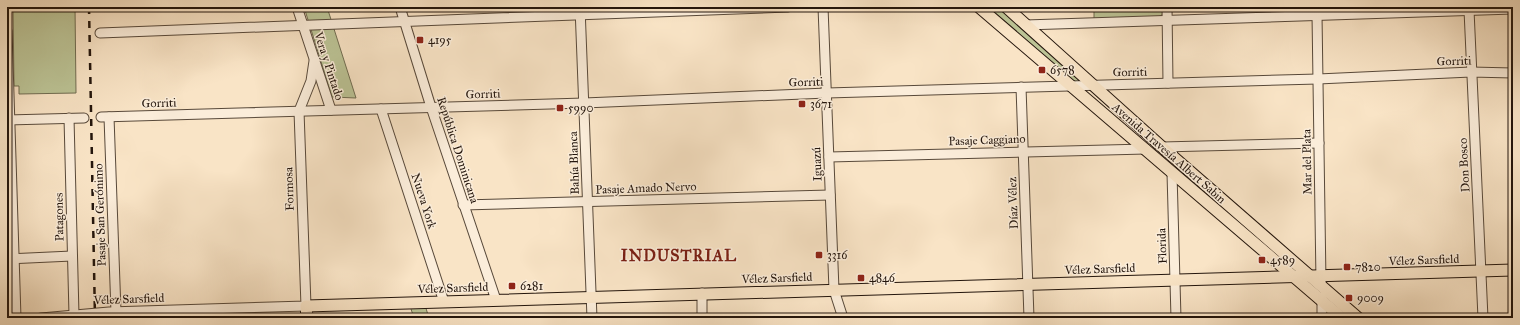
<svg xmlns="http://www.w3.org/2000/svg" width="1520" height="325" font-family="'IM FELL Great Primer',serif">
  <rect width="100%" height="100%" fill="#f9e4c6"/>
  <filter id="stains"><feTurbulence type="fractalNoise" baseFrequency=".005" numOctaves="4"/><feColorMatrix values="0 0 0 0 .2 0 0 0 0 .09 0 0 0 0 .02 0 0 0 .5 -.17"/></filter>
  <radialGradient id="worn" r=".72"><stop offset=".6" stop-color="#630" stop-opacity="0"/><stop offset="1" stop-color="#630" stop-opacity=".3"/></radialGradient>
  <g fill="#bcc496" stroke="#706c51">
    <path d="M13 7H75L76 93 19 94V86H14Z"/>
    <path d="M304 7H327L356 98 332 97Z"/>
    <path d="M979 7H1006L1092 85 1072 86Z"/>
    <path d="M1163 7V14L1157 18 1094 21V9Z"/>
    <path d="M424 302 429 318H414L409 303Z"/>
  </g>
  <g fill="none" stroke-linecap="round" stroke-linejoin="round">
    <g stroke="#58493a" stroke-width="11">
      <g id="minor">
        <path d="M297 7 331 110"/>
        <path d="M400 7 431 107 496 300"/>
        <path d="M580 7 592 318"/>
        <path d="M823 7 834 290 843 318"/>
        <path d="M1167 7 1168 83"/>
        <path d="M1312 7 1317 15 1321 282"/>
        <path d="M1469 10 1483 318"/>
        <path d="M1025 25 1513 9"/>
        <path d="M7 31 16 318"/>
        <path d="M100 33 788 7"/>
        <path d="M1021 87 1029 318"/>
        <path d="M381 109 444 302"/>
        <path d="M101 117 584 103 827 93 1318 79 1471 72 1513 73"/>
        <path d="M109 117 116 312"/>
        <path d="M69 118 74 315"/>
        <path d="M7 120 84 118"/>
        <path d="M1162 147 1319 143"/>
        <path d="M829 157 1146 149"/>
        <path d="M1172 173 1176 318"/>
        <path d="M463 205 830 195"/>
        <path d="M7 259 72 256"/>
        <path d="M702 293V318"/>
        <path d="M1322 297V318"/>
        <path d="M41 318 109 312 306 306 299 111 311 81 314 61"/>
      </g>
    </g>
    <g stroke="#23150c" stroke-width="13">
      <g id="major">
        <path d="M979 7 1342 318"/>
        <path d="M1006 7 1162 147 1358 318"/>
        <path d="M307 318 306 306 1513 270"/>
      </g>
    </g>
    <use href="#minor" stroke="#fbedda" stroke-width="9"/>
    <use href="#major" stroke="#f9e4c6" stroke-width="11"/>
    <path stroke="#23150c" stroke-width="2.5" stroke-dasharray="7 7" stroke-linecap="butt" d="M89 7 95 318"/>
  </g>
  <g fill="#8f2418" stroke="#fbedda" stroke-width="1.5">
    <rect x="416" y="36" width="8" height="8" rx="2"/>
    <rect x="1038" y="66" width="8" height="8" rx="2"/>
    <rect x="798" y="100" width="8" height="8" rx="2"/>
    <rect x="556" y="104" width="8" height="8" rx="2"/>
    <rect x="815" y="251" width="8" height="8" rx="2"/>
    <rect x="1258" y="256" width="8" height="8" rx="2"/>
    <rect x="1343" y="263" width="8" height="8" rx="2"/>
    <rect x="857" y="274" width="8" height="8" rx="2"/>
    <rect x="508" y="282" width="8" height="8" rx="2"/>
    <rect x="1345" y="294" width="8" height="8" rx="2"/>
  </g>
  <g text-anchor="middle" stroke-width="3" stroke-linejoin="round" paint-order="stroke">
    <g font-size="12" fill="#23150c" stroke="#fbedda" text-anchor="start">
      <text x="428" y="44">4195</text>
      <text x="1050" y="74">6578</text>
      <text x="810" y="108">3671</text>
      <text x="568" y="112">5990</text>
      <text x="827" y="259">3316</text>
      <text x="1270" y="264">4589</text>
      <text x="1355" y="271">7820</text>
      <text x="869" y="282">4846</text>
      <text x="520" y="290">6281</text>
      <text x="1357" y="302">9009</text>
    </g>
    <g font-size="12" fill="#23150c" stroke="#fbedda">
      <text transform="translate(1454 61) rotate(-2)" y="4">Gorriti</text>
      <text transform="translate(329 66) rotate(72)" y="4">Vera y Pintado</text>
      <text transform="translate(1130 72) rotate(-1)" y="4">Gorriti</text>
      <text transform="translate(806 82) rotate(-2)" y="4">Gorriti</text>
      <text transform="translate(483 94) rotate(-2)" y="4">Gorriti</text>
      <text transform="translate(159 103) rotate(-2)" y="4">Gorriti</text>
      <text transform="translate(987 140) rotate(-2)" y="4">Pasaje Caggiano</text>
      <text transform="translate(458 150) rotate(72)" y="4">República Dominicana</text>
      <text transform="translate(1169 153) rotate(41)" y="4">Avenida Travesía Albert Sabin</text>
      <text transform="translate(1307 162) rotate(-91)" y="4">Mar del Plata</text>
      <text transform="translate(574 163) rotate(-92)" y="4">Bahía Blanca</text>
      <text transform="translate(817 164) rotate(-92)" y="4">Iguazú</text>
      <text transform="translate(1464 165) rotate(-93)" y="4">Don Bosco</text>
      <text transform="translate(646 188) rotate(-2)" y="4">Pasaje Amado Nervo</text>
      <text transform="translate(289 189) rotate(-92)" y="4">Formosa</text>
      <text transform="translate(424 201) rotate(72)" y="4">Nueva York</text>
      <text transform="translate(1013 203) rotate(-92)" y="4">Díaz Vélez</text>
      <text transform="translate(100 215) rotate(-92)" y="4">Pasaje San Gerónimo</text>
      <text transform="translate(59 217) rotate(-91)" y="4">Patagones</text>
      <text transform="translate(1162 246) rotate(-92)" y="4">Florida</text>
      <text transform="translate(1424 260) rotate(-2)" y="4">Vélez Sarsfield</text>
      <text transform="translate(1100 269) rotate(-2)" y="4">Vélez Sarsfield</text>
      <text transform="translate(777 278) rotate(-2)" y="4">Vélez Sarsfield</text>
      <text transform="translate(453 288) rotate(-2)" y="4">Vélez Sarsfield</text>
      <text transform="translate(129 299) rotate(-2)" y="4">Vélez Sarsfield</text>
    </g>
    <g font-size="16" font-weight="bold" letter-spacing="1" fill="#7a1f14" stroke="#fbedda">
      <text x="679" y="261">INDUSTRIAL</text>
    </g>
  </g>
  <rect width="1520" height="325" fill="none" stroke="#f9e4c6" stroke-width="24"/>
  <rect x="8" y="8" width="1504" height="309" fill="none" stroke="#23150c" stroke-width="2"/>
  <rect x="12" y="12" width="1496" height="301" fill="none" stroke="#23150c"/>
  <rect width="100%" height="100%" filter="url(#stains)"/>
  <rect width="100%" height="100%" fill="url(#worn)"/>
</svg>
